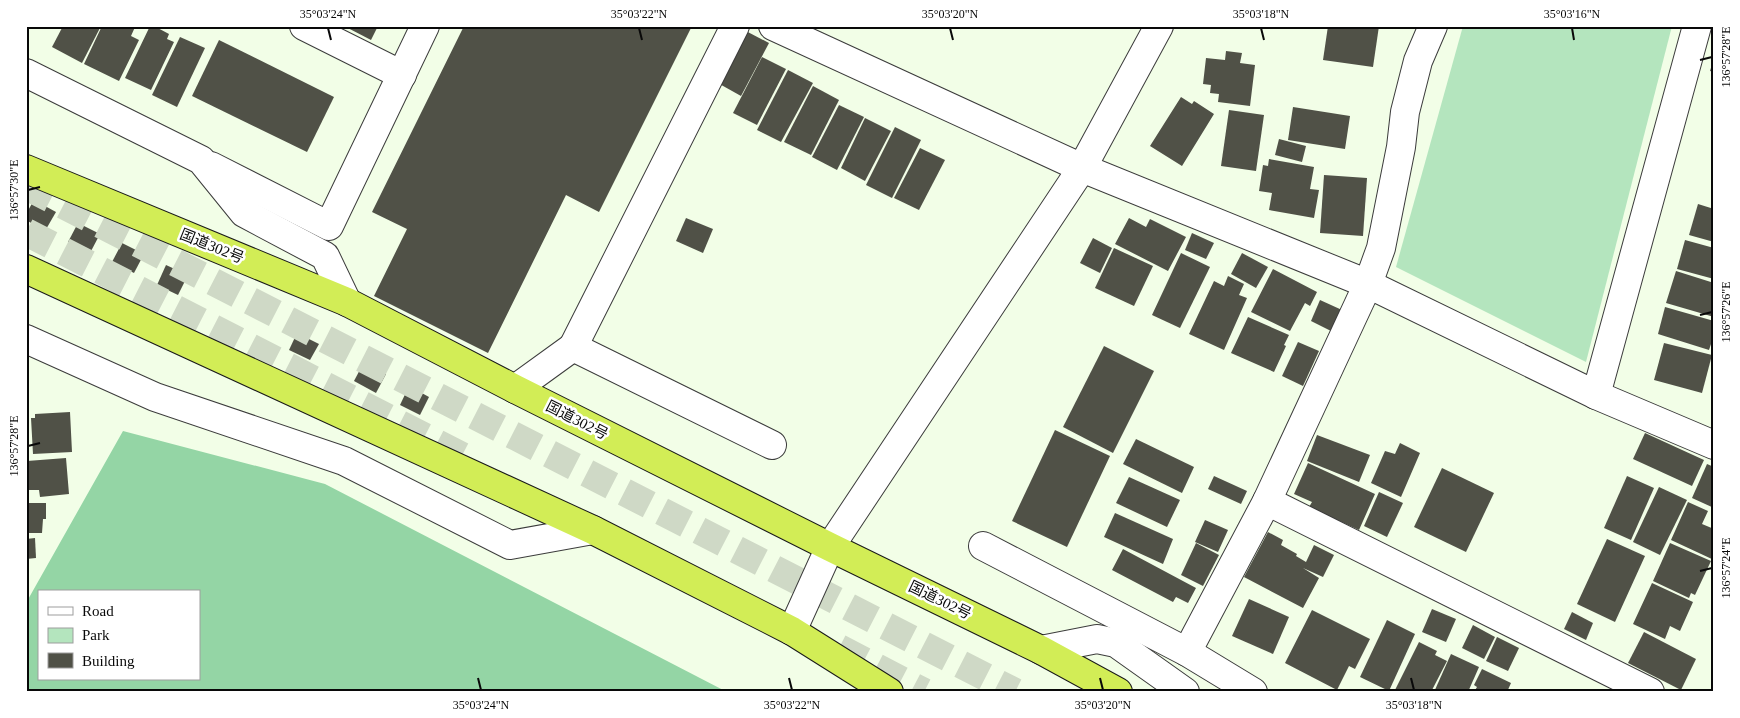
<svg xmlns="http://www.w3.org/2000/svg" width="1740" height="718" font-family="'Times New Roman','Noto Sans JP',serif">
  <rect width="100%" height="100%" fill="#f2fee7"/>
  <path fill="#b4e5be" d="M1463 26H1672L1586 362 1396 267Z"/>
  <path fill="#94d5a5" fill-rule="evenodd" d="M123 431 325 484 727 692H26V603ZM39 592H199V679H39Z"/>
  <g fill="#505147">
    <path d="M63 26H101L82 63 52 47Z"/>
    <path d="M102 26H134L135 27 131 36 139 40 119 81 84 64Z"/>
    <path d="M150 26H154L169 34 167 39 174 42 151 90 125 78Z"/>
    <path d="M344 26H378L371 40Z"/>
    <path d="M464 26H692L599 212 566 195 488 353 374 296 407 229 372 212Z"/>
    <path d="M1328 26H1379L1373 67 1323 60Z"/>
    <path d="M744 30 769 43 741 96 716 82Z"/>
    <path d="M180 37 205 48 177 107 152 95Z"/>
    <path d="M219 40 334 97 307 152 192 96Z"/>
    <path d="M1226 51 1242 53 1240 63 1255 65 1250 106 1218 102 1219 94 1210 93 1211 85 1203 84 1206 58 1225 60Z"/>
    <path d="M762 57 786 69 757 125 733 113Z"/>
    <path d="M1714 58V72L1710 71Z"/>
    <path d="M788 70 813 83 781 142 757 130Z"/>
    <path d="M813 86 839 100 811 155 784 142Z"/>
    <path d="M1181 97 1192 104 1194 101 1214 114 1182 166 1150 146Z"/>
    <path d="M839 105 864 117 837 170 812 157Z"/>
    <path d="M1293 107 1350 116 1345 149 1288 140Z"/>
    <path d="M1229 110 1264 115 1256 171 1221 166Z"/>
    <path d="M865 118 891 131 865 181 841 168Z"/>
    <path d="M895 127 921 140 892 198 866 185Z"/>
    <path d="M1279 139 1306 146 1302 162 1275 155Z"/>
    <path d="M920 148 945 160 919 210 894 198Z"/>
    <path d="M1269 159 1314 167 1310 189 1319 190 1314 218 1269 210 1272 193 1259 191 1263 165 1268 166Z"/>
    <path d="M1324 175 1367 178 1363 236 1320 233Z"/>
    <path d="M34 200 56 212 45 231 26 220V214Z"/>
    <path d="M1698 204 1714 209V242L1689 235Z"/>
    <path d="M686 218 713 229 703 253 676 241Z"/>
    <path d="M1129 218 1146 227 1150 219 1186 237 1168 271 1115 244Z"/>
    <path d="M78 223 100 234 90 253 68 242Z"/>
    <path d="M1192 233 1214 243 1206 259 1185 250Z"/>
    <path d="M1093 238 1112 248 1100 273 1080 263Z"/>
    <path d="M1685 240 1714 248V279L1677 269Z"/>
    <path d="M122 243 144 254 134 273 112 262Z"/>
    <path d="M1114 248 1153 266 1134 306 1095 288Z"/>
    <path d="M1181 253 1210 267 1180 328 1152 315Z"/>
    <path d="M1242 253 1268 267 1256 288 1231 274Z"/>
    <path d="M166 265 188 275 178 295 157 285Z"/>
    <path d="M1273 269 1317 292 1310 306 1305 303 1290 331 1251 312Z"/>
    <path d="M1676 271 1714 283V317L1666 303Z"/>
    <path d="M1228 276 1244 284 1239 295 1247 298 1224 350 1189 334 1214 281 1224 286Z"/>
    <path d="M1320 300 1342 310 1331 331 1311 321Z"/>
    <path d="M1665 307 1714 321V335L1709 350 1658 334Z"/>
    <path d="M1248 317 1289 335 1284 345 1286 346 1274 372 1231 353Z"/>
    <path d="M297 333 319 344 310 360 289 350Z"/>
    <path d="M1298 342 1319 351 1303 386 1282 376Z"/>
    <path d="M1664 343 1712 355 1702 393 1654 380Z"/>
    <path d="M1104 346 1154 371 1113 453 1063 427Z"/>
    <path d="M364 362 386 374 376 393 354 381Z"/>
    <path d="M409 386 429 397 420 415 400 405Z"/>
    <path d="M70 412 72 452 33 454 31 418H35V414Z"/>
    <path d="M1055 430 1110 456 1067 547 1012 521Z"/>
    <path d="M1645 433 1704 460 1692 486 1633 459Z"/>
    <path d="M1317 435 1370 455 1359 482 1307 461Z"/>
    <path d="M1136 439 1194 467 1182 493 1123 464Z"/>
    <path d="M1400 443 1420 453 1401 497 1371 483 1385 451 1395 454Z"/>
    <path d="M66 458 69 494 40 497 39 490H29L27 461Z"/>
    <path d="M1308 463 1375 494 1359 530 1309 507 1312 502 1294 494Z"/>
    <path d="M1707 464 1714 467V508L1692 498Z"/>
    <path d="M1442 468 1494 493 1466 552 1414 527Z"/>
    <path d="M1214 476 1247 491 1241 504 1208 489Z"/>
    <path d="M1627 476 1654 488 1631 540 1604 528Z"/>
    <path d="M1129 477 1180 500 1167 527 1116 503Z"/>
    <path d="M1659 487 1687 500 1660 555 1633 542Z"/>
    <path d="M1379 492 1403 503 1387 537 1364 526Z"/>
    <path d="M1688 502 1708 511 1702 524 1714 529V560L1671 540Z"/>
    <path d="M26 503H46V519H43L42 533H26Z"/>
    <path d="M1115 513 1173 539 1163 564 1104 537Z"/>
    <path d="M1205 520 1228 530 1218 552 1195 542Z"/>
    <path d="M1268 532 1283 540 1281 545 1297 554 1296 556 1306 562 1314 545 1334 555 1323 577 1303 568 1319 578 1303 608 1244 577Z"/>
    <path d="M35 538 36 558 26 559V539Z"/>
    <path d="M1607 539 1645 556 1615 622 1577 604Z"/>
    <path d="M1196 543 1219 555 1203 586 1181 575Z"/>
    <path d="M1670 543 1711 561 1695 595 1691 593 1689 598 1653 581Z"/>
    <path d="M1123 549 1196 588 1188 603 1176 597 1173 602 1112 570Z"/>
    <path d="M1652 583 1693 602 1680 631 1670 626 1665 639 1633 624Z"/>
    <path d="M1249 599 1289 617 1273 654 1232 636Z"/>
    <path d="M1432 609 1456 619 1446 642 1422 632Z"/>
    <path d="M1312 610 1370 639 1355 669 1349 666 1337 690 1285 663Z"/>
    <path d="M1572 612 1593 623 1586 640 1564 629Z"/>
    <path d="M1387 620 1415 634 1389 691 1360 677Z"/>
    <path d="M1473 625 1495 637 1484 659 1462 648Z"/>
    <path d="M1644 632 1696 659 1681 690 1628 663Z"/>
    <path d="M1497 637 1519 648 1508 671 1486 661Z"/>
    <path d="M1419 642 1437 651 1435 655 1447 661 1431 692H1394Z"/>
    <path d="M1451 654 1479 667 1468 692H1434Z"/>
    <path d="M1482 669 1511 683 1507 692H1474L1477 687 1474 685Z"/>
  </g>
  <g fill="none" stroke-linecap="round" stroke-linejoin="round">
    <g stroke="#cfd9c6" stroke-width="28" stroke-dasharray="28 14" stroke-linecap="butt">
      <path d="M26 186 1015 692"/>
      <path d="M26 232 466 458"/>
      <path d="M839 648 924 692"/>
    </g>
    <g stroke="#3c3c3c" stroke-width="30">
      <g id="minor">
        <path d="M304 26 402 75"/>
        <path d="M735 26 573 347 772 445"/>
        <path d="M773 26 1082 168 1368 284 1596 395 1714 445"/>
        <path d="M26 73 201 160 244 213 325 256 347 302"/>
        <path d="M211 166 329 226 425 26"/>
        <path d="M26 339 155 397 344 461 510 545 593 530"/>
        <path d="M515 389 573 347"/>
        <path d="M1596 395 1697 26"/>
        <path d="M1267 501 1650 692"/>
        <path d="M983 546 1187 652 1253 692"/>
        <path d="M792 631 830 547 1082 168 1159 26"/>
        <path d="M1041 650 1097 639 1116 643 1185 692"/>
        <path d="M1187 652 1267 501 1368 284 1381 248 1401 147 1405 112 1418 61 1433 26"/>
      </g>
    </g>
    <g stroke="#1a1a1a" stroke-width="30">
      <g id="highway">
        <path d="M26 169 347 302 515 389 830 547 1041 650 1118 692"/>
        <path d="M26 269 593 530 792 631 889 692"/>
      </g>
    </g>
    <use href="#minor" stroke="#fff" stroke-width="28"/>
    <use href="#highway" stroke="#d2ed56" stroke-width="28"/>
  </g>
  <path fill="none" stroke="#090909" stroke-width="2" d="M328 28 331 40M639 28 642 40M950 28 953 40M1261 28 1264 40M1572 28 1574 40M1700 60 1712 57M28 190 40 187M1700 315 1712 312M28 446 40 443M1700 571 1712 568M478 678 481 690M789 678 792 690M1100 678 1103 690M1411 678 1414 690"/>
  <g text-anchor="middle" stroke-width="5" stroke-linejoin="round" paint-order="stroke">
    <g font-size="15" fill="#090909" stroke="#fff">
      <text transform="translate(212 246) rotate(22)" y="5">国道302号</text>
      <text transform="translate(577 420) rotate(27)" y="5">国道302号</text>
      <text transform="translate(940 600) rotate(26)" y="5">国道302号</text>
    </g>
  </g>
  <rect width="1740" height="718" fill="none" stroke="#ffffff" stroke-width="55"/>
  <rect x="38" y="590" width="162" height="90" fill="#ffffff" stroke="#9d9d9d"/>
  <rect x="48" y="607" width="25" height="8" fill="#ffffff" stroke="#9d9d9d"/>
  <text x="82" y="616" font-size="15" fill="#090909">Road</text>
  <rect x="48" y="628" width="25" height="15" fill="#b4e5be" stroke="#9d9d9d"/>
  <text x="82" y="640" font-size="15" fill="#090909">Park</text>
  <rect x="48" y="653" width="25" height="15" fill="#505147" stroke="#9d9d9d"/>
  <text x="82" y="666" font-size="15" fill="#090909">Building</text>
  <rect x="28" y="28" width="1684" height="662" fill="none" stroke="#090909" stroke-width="2"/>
  <g font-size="12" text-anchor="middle" fill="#090909">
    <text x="328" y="18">35°03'24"N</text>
    <text x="639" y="18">35°03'22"N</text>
    <text x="950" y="18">35°03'20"N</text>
    <text x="1261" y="18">35°03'18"N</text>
    <text x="1572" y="18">35°03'16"N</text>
    <text transform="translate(1726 57) rotate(-90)" y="4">136°57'28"E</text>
    <text transform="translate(14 190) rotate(-90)" y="4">136°57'30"E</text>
    <text transform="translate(1726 312) rotate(-90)" y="4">136°57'26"E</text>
    <text transform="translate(14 446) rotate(-90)" y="4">136°57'28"E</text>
    <text transform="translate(1726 568) rotate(-90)" y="4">136°57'24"E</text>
    <text x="481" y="709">35°03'24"N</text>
    <text x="792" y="709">35°03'22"N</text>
    <text x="1103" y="709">35°03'20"N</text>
    <text x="1414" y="709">35°03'18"N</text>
  </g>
</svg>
